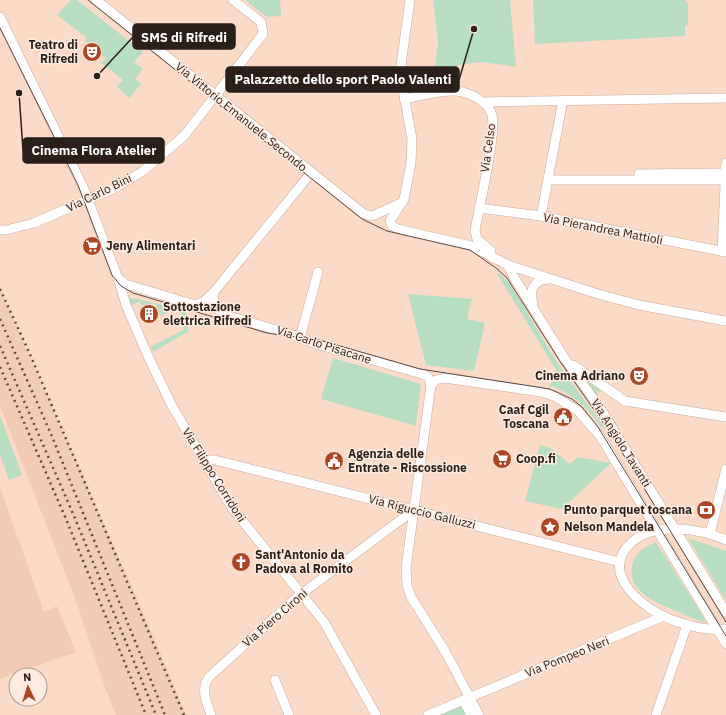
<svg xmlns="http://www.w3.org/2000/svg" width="726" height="715" font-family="'IBM Plex Sans',sans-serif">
  <rect width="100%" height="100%" fill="#fbdac8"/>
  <g fill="#f2cbb6">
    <path d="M0 289 147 621 186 715H116L106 690 76 601 0 406Z"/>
    <path d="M0 487 44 612 57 606 76 652 0 679Z"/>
  </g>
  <g fill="#b8dec1">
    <path d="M71 0H77L143 52 134 62 143 69 135 79 141 84 129 98 117 87 123 80 101 63 106 58 85 41 87 38 57 15Z"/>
    <path d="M245 0H280L281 16 267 17Z"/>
    <path d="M433 0H510L516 67 482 62 459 65 410 83 408 78 435 66 438 43Z"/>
    <path d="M533 0H686V3H688V25H685V36L535 44Z"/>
    <path d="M499 273 510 284 558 364 605 428 603 429C589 410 572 392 549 386L558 373 497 274Z"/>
    <path d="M408 294 472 299 467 319 485 323 474 371 426 365Z"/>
    <path d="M127 297 154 303 143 308 142 304 138 302 131 306Z"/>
    <path d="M155 303 175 309 161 316Z"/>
    <path d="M181 311 187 313 186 322 189 331 153 352 151 346 184 330 180 318Z"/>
    <path d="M333 358 421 384 416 426 321 399Z"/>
    <path d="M589 381 601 390 596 396 586 383Z"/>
    <path d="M0 415 22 475 9 480 0 455Z"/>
    <path d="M540 445 550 448 570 464 578 457 611 463 562 509 525 501Z"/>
    <path d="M688 538 726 551V600Z"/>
    <path d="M656 542 701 613 707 622C699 622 689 617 681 613 662 605 627 594 632 567 634 553 644 547 656 542Z"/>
    <path d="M461 705 467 715H439Z"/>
  </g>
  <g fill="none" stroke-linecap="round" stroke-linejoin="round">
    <g stroke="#caab9a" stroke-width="10">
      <g id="minor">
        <path d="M96 0 364 214 372 216 401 203"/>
        <path d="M410 0 400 72 412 139 411 163 404 199 390 221 392 226 401 230 471 246 508 265 598 294 639 305 726 321"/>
        <path d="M0 17 84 189 119 281 126 305 148 356 172 406 232 508 324 622 376 715"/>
        <path d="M404 99C420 96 439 90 456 91 469 92 488 101 492 115 497 133 479 208 475 230L477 239 491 251"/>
        <path d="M483 102 726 98"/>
        <path d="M639 174 726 173"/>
        <path d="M548 180H725"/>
        <path d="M479 208 541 216 726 252"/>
        <path d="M541 216 563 100"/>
        <path d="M0 230H6L34 223 117 187 143 171 184 136 263 34 261 22 233 0"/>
        <path d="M722 252 726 163"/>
        <path d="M508 265 515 279 565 359 602 411 726 612"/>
        <path d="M119 279 125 284 195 305 203 302 213 293 311 173"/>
        <path d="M213 293 214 304 222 314 290 334 316 344 422 374 428 377 431 385 406 568 407 585 411 597 445 651 479 715"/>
        <path d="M533 304C529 289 533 280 549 279"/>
        <path d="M300 338 318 272"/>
        <path d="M573 365 625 401 726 417"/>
        <path d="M431 385 436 380 444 378 541 392 554 396 578 411 600 436 726 644"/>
        <path d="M204 462 210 460H215L620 562"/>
        <path d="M710 534 726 469"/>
        <path d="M726 540C701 529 655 521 632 542 596 574 646 611 675 621 692 627 708 631 726 629"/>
        <path d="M275 680 289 715"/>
        <path d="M463 700 471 715"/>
        <path d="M211 715C207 703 200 689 209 677L296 598 414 510"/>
        <path d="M428 715 664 616"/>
        <path d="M656 715 687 625"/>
      </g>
    </g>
    <use href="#minor" stroke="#fff" stroke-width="9"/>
    <g stroke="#5b4a41" stroke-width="1">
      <path d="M88 0 362 219 387 231 470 250 496 268 507 278 561 363 609 431 726 622"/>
      <path d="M0 28 78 185 112 275 121 286 133 293 267 333 319 340 420 369 550 389 572 399 582 407 598 427 726 636"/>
    </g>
    <g stroke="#5b4a41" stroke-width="2.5" stroke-dasharray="2 4" stroke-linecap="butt">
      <path d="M0 289 29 352 184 715"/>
      <path d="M0 319 51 434 165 715"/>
      <path d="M0 346 74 516 156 715"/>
      <path d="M0 367 66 519 146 715"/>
    </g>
  </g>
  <defs>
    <g id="theatre-disc" transform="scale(1)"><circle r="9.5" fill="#ad4623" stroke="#feebe0"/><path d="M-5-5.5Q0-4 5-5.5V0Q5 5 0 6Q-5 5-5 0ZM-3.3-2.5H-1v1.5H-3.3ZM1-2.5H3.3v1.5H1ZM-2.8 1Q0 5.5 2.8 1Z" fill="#fff"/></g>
    <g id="supermarket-disc" transform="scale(1)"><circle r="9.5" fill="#ad4623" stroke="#feebe0"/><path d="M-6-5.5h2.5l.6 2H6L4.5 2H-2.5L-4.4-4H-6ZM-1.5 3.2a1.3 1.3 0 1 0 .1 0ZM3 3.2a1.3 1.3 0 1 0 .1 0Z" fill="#fff"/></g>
    <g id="building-disc" transform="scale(1)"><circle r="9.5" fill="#ad4623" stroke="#feebe0"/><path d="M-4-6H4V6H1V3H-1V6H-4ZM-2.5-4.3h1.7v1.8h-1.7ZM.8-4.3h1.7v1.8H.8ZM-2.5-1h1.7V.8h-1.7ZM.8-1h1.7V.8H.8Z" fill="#fff"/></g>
    <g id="civic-disc" transform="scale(1)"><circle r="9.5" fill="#ad4623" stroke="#feebe0"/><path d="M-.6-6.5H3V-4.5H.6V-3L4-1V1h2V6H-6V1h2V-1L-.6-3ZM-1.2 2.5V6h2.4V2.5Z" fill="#fff"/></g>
    <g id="bank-disc" transform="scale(1)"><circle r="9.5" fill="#ad4623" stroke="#feebe0"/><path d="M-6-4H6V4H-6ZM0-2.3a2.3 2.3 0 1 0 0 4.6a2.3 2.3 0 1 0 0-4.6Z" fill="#fff"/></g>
    <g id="sight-disc" transform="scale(1)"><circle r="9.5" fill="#ad4623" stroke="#feebe0"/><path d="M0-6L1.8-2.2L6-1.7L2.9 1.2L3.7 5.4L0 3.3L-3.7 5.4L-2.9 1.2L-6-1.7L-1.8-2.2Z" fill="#fff"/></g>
    <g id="church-disc" transform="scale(1)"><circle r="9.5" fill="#ad4623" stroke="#feebe0"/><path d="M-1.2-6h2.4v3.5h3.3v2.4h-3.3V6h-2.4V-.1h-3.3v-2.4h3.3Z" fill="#fff"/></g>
  </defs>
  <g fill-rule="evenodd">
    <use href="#theatre-disc" x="92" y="52"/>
    <use href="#supermarket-disc" x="92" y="246"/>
    <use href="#building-disc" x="149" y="314"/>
    <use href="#theatre-disc" x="639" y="376"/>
    <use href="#civic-disc" x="563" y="417"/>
    <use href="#supermarket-disc" x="502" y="459"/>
    <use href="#civic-disc" x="334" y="461"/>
    <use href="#bank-disc" x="706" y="510"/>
    <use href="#sight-disc" x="550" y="527"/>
    <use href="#church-disc" x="241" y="562"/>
  </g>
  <g text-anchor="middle" stroke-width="3" stroke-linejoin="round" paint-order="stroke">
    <g font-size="12" font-weight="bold" fill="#2b1f19" stroke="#feebe0" text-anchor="start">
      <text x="78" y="49" text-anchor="end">Teatro di<tspan x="78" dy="14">Rifredi</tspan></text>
      <text x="106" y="250">Jeny Alimentari</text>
      <text x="163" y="311">Sottostazione<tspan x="163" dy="14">elettrica Rifredi</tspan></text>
      <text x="625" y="380" text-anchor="end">Cinema Adriano</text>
      <text x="549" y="414" text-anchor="end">Caaf Cgil<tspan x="549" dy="14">Toscana</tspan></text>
      <text x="348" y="458">Agenzia delle<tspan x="348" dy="14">Entrate - Riscossione</tspan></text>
      <text x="516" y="463">Coop.fi</text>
      <text x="692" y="514" text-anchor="end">Punto parquet toscana</text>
      <text x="564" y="531">Nelson Mandela</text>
      <text x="255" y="559">Sant'Antonio da<tspan x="255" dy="14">Padova al Romito</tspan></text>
    </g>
    <g font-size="12" fill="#2b1f19" stroke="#feebe0">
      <text transform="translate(241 117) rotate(39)" y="4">Via Vittorio Emanuele Secondo</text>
      <text transform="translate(488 148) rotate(-82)" y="4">Via Celso</text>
      <text transform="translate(99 193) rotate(-26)" y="4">Via Carlo Bini</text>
      <text transform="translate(603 229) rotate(11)" y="4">Via Pierandrea Mattioli</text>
      <text transform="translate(324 345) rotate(18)" y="4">Via Carlo Pisacane</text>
      <text transform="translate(621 443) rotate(58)" y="4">Via Angiolo Tavanti</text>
      <text transform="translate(214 475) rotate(58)" y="4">Via Filippo Corridoni</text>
      <text transform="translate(422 512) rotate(14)" y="4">Via Riguccio Galluzzi</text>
      <text transform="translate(275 618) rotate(-41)" y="4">Via Piero Cironi</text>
      <text transform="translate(567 657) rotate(-22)" y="4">Via Pompeo Neri</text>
    </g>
  </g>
  <path fill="none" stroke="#2b1f19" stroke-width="1.5" d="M97 76L133 37M474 29L459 80M19 93L23 150"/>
  <g fill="#2b1f19" stroke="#feebe0" stroke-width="1.5">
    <circle cx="97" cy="76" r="4"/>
    <circle cx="474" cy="29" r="4"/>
    <circle cx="19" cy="93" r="4"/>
  </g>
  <g fill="#2b1f19" stroke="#2b1f19" stroke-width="1.5">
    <rect x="133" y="24" width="102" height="25" rx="4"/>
    <rect x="226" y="67" width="233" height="25" rx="4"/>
    <rect x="23" y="138" width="141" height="25" rx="4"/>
  </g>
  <g font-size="13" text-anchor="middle" font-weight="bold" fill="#fff">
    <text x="184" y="42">SMS di Rifredi</text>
    <text x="343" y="84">Palazzetto dello sport Paolo Valenti</text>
    <text x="94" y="155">Cinema Flora Atelier</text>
  </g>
  <g transform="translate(28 687) rotate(356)"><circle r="19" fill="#feebe0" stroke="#aa9990"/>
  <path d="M0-3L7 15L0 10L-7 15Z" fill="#ad4623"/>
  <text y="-6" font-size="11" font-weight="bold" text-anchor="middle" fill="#2b1f19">N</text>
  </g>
</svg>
